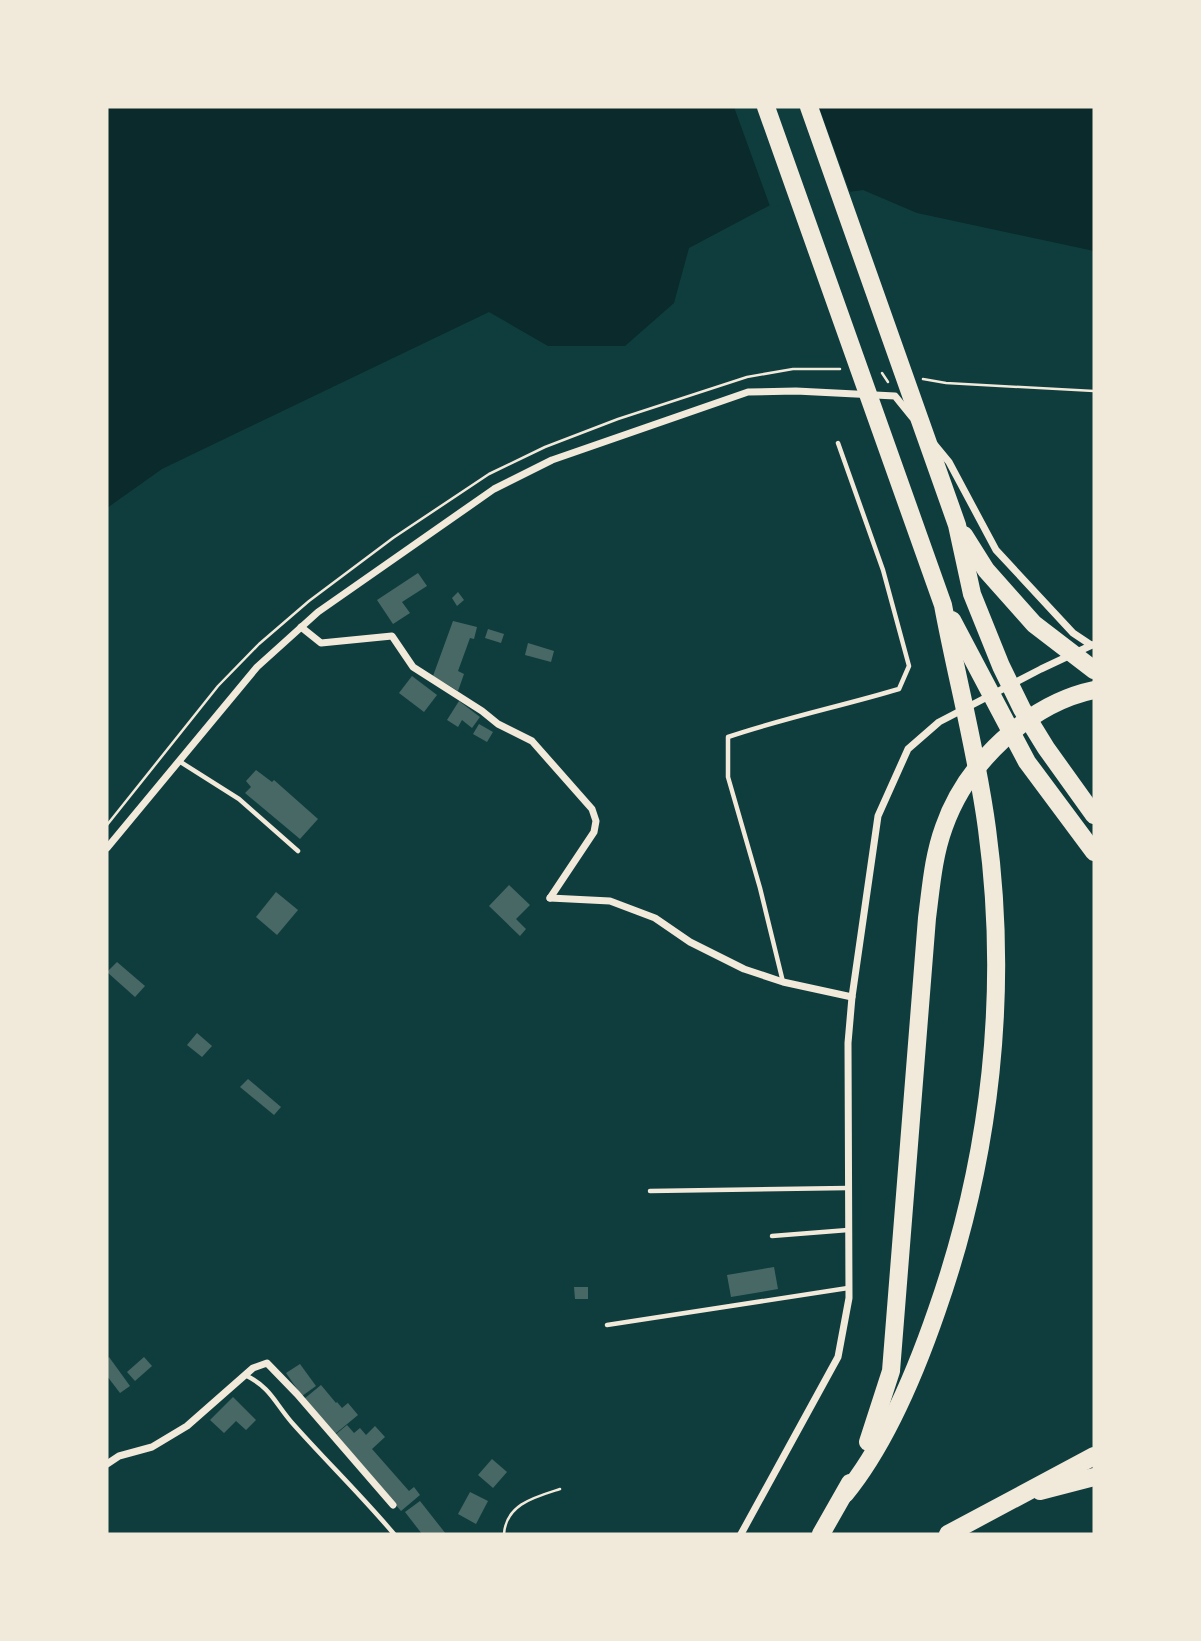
<svg xmlns="http://www.w3.org/2000/svg" width="1201" height="1641" font-family="Montserrat,sans-serif">
  <rect width="100%" height="100%" fill="#0f3d3e"/>
  <path fill="#0a2a2b" d="M107 107H1094V251L917 213 863 190 776 202 689 248 674 303 625 346H548L489 312 162 469 107 508Z"/>
  <path fill="#0f3d3e" d="M734 107H819L851 195 777 206 771 209Z"/>
  <g fill="#486865">
    <path d="M418 573 427 586 402 602 410 613 393 624 377 600Z"/>
    <path d="M458 592 464 600 457 606 452 598Z"/>
    <path d="M453 621 477 627 474 639 470 638 458 671 464 674 458 691 433 676Z"/>
    <path d="M488 629 504 634 501 643 485 638Z"/>
    <path d="M528 643 554 651 551 662 525 655Z"/>
    <path d="M412 676 437 695 424 712 399 693Z"/>
    <path d="M459 701 480 717 472 728 462 720 458 727 447 720Z"/>
    <path d="M479 724 493 732 487 742 473 734Z"/>
    <path d="M256 770 272 782 274 780 318 819 300 839 245 793 251 787 246 781Z"/>
    <path d="M509 885 530 905 516 919 526 929 520 936 489 906Z"/>
    <path d="M276 892 298 910 277 935 256 917Z"/>
    <path d="M117 962 145 986 135 997 107 972Z"/>
    <path d="M197 1033 212 1046 202 1057 187 1045Z"/>
    <path d="M248 1079 281 1107 274 1115 240 1087Z"/>
    <path d="M774 1267 778 1289 731 1297 727 1275Z"/>
    <path d="M574 1287H588V1299H575Z"/>
    <path d="M109 1357 130 1386 120 1393 107 1376V1359Z"/>
    <path d="M144 1357 152 1366 135 1381 127 1372Z"/>
    <path d="M300 1364 316 1386 302 1396 286 1373Z"/>
    <path d="M321 1385 336 1403 337 1402 342 1408 348 1403 358 1415 335 1434 304 1399Z"/>
    <path d="M233 1397 256 1420 246 1430 236 1421 224 1433 210 1420Z"/>
    <path d="M347 1425 354 1433 360 1428 366 1435 375 1426 385 1437 372 1449 409 1491 414 1487 420 1495 401 1511 335 1435Z"/>
    <path d="M492 1459 507 1472 493 1488 478 1475Z"/>
    <path d="M470 1492 488 1501 476 1524 458 1514Z"/>
    <path d="M420 1501 446 1534H422L405 1512Z"/>
  </g>
  <g fill="none" stroke-linecap="round" stroke-linejoin="round">
    <g stroke="#f1e9da" stroke-width="2.5">
      <path d="M882 373 888 382"/>
      <path d="M923 379 946 383 1094 391"/>
      <path d="M107 825 218 686 259 644 309 601 393 538 489 474 545 447 618 419 747 377 793 369H840"/>
      <path d="M504 1534C506 1504 535 1497 560 1489"/>
    </g>
    <g stroke="#f1e9da" stroke-width="4.5">
      <path d="M179 761 239 799 298 851"/>
      <path d="M783 982 760 888 728 777V737C784 718 842 706 899 689L909 666 883 570 838 443"/>
      <path d="M650 1191 848 1188"/>
      <path d="M772 1236 848 1230"/>
      <path d="M607 1325 848 1288"/>
      <path d="M245 1375C272 1388 275 1404 294 1425 327 1462 362 1496 394 1534"/>
    </g>
    <g stroke="#f1e9da" stroke-width="7">
      <path d="M935 445 949 462 996 550 1073 633 1091 645"/>
      <path d="M301 627 321 643 392 636 413 667 482 711 498 724 532 741 592 809 596 821 594 832 550 898"/>
      <path d="M107 848 257 667 318 612 494 489 552 460 748 392 796 391 895 396 912 417"/>
      <path d="M550 898 610 901 655 918 690 942 744 969 783 982 852 997"/>
      <path d="M107 1464 119 1456 152 1447 187 1426 253 1368 267 1363 297 1394 393 1505"/>
      <path d="M741 1534 838 1357 849 1298 848 1043 852 997 878 816 908 749 939 722 1041 669 1092 645"/>
    </g>
    <g stroke="#f1e9da" stroke-width="18">
      <path d="M766 107 943 605C957 680 977 753 987 829 1009 991 991 1156 937 1310 916 1371 886 1444 845 1494"/>
      <path d="M809 107 957 525 972 594 1001 666 1022 709 1046 748 1094 815"/>
      <path d="M964 535 986 570 1034 624 1094 670"/>
      <path d="M952 620 1027 762 1094 852"/>
      <path d="M868 1442 891 1371 927 918C931 888 933 857 944 827 966 764 1028 704 1094 690"/>
      <path d="M1040 1491 1094 1477"/>
      <path d="M821 1534 850 1483"/>
      <path d="M948 1534 1094 1456"/>
    </g>
  </g>
  <rect width="1201" height="1641" fill="none" stroke="#f1e9da" stroke-width="217"/>
</svg>
